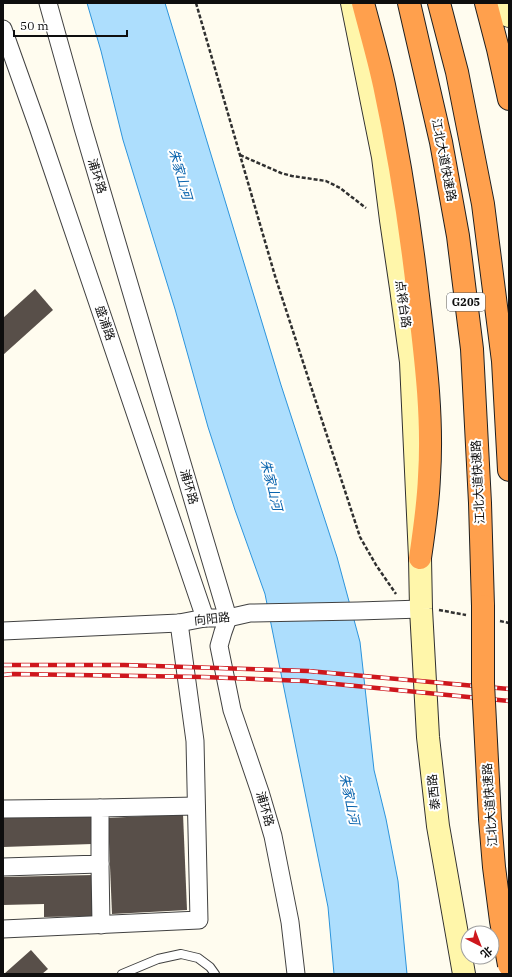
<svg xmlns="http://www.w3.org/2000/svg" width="512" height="977" font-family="'IBM Plex Serif','Noto Sans SC',serif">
  <rect width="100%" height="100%" fill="#fffcef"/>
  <path fill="#addefd" stroke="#2c94dc" d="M87 3H165L281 385 337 557 360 642 374 770 386 819 398 881 407 974H334L328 907 265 594 235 510 208 427 175 309 123 140 101 51Z"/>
  <g fill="#584f49">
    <path d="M35 289 53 310 3 355V318Z"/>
    <path d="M183 814 187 910 112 914 108 818Z"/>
    <path d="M92 816V844L3 847V818Z"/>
    <path d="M94 875 95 916 44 917V904L3 905V877Z"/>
    <path d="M31 950 48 969 42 974H4Z"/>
  </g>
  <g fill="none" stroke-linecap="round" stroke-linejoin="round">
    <g stroke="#414141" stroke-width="10">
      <path id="lane" d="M122 974 158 959 181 954 198 958 210 967 215 974"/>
    </g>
    <g stroke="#414141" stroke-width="19">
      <g id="street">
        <path d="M48 3 83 128 197 514 228 618 223 632 219 646 232 710 260 792 273 836 290 922 296 974"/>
        <path d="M3 29 38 127 205 618"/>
        <path d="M3 631 179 623 205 618H228L250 613 358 611 421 609"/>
        <path d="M3 809 100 808"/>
        <path d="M100 864 101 925"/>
        <path d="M3 867 100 864V808L196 806"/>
        <path d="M3 929 199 920 195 741 179 623"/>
      </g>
    </g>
    <g stroke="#303030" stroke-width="24">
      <g id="secondary">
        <path d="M352 3 383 157 391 220 401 288 411 362 420 558 421 609 428 737 438 826 464 974"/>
        <path d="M505 3 509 16"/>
      </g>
    </g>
    <g stroke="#1f1f1f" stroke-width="24">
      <g id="highway">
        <path d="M363 3C370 30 378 57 384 85 399 155 410 225 418 296 425 356 433 416 429 477 428 504 424 531 420 558"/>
        <path d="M409 3 441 142 458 236 472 349 480 503 483 606"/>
        <path d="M439 3 457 72 483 204 503 361 509 470"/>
        <path d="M486 3 498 49 509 99"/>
      </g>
    </g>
    <g stroke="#303030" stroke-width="2.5" stroke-dasharray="4 2" stroke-linecap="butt">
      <path d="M196 3 275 276 360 537 376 565 396 594"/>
      <path d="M240 155 281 173 292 176 326 181 340 188 366 208"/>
      <path d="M439 610 466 615"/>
      <path d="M500 621 509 623"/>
    </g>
    <use href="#lane" stroke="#fff" stroke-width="8"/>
    <use href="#street" stroke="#fff" stroke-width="17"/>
    <use href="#secondary" stroke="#fff6aa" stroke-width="22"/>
    <use href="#highway" stroke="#ffa04d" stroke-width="22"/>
    <g stroke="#ce171d" stroke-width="4.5">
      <g id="rail">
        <path d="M3 665H124L308 671 509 689"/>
        <path d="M3 675 13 674 203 677 305 681 509 701"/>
      </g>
    </g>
    <use href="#rail" stroke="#fff" stroke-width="3" stroke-dasharray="9" stroke-linecap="butt"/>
    <g stroke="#1f1f1f" stroke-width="24" stroke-linecap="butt">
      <path id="highway-bridge" d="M483 606V683L490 819 494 867 501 921 509 965"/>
    </g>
    <use href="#highway-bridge" stroke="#ffa04d" stroke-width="22"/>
  </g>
  <g text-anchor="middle" stroke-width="4" stroke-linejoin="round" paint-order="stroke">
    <rect fill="#fff" stroke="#565656" stroke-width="1" x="447" y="293" width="38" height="18" rx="3"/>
    <g font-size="11" font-weight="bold" fill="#0e0e0e">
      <text x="466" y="306">G205</text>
    </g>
    <g font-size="12" fill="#0e0e0e" stroke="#fff">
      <text transform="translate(444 160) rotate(79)" y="4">江北大道快速路</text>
      <text transform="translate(97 176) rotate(73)" y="4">浦环路</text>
      <text transform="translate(403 304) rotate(82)" y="4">点将台路</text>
      <text transform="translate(105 323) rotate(71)" y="4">盛浦路</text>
      <text transform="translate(478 482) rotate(-93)" y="4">江北大道快速路</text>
      <text transform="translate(189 487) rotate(74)" y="4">浦环路</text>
      <text transform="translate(212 619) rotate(-6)" y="4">向阳路</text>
      <text transform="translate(434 792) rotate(-96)" y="4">泰西路</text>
      <text transform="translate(490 805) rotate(-94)" y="4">江北大道快速路</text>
      <text transform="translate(265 809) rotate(74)" y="4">浦环路</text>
    </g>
    <g font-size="13" font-style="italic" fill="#0964ae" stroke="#fff">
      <text transform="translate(181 174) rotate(74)" y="5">朱家山河</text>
      <text transform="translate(272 485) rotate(76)" y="5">朱家山河</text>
      <text transform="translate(350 799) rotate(78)" y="5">朱家山河</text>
    </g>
  </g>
  <rect width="512" height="977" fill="none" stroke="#0e0e0e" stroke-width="8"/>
  <g transform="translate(480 945) rotate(138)"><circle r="19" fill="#ffffff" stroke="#9f9f9f"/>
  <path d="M0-3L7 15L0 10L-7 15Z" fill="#ce171d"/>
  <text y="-6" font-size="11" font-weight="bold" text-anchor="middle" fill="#0e0e0e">北</text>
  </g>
  <path d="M14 30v6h113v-6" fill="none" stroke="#0e0e0e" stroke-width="2"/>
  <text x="20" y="30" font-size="12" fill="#0e0e0e" stroke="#ffffff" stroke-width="3" paint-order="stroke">50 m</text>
</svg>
